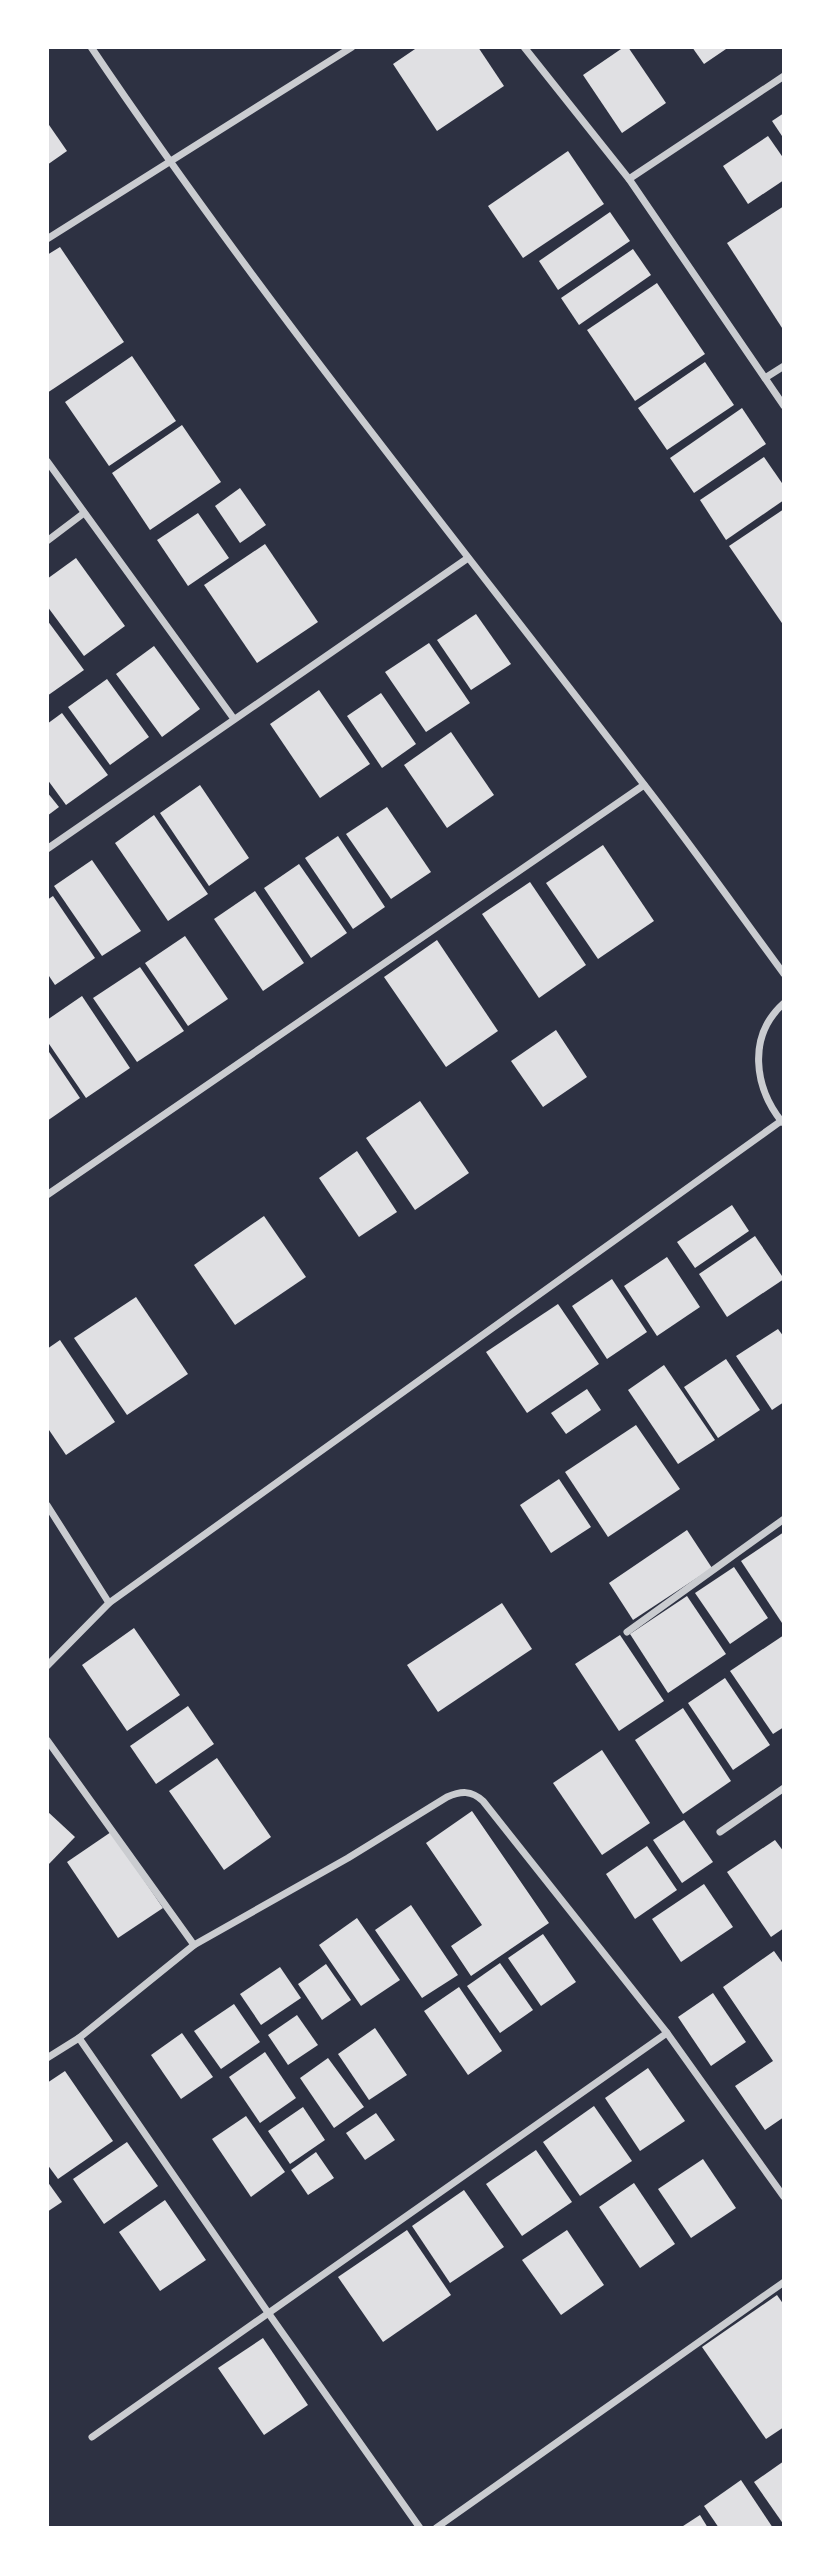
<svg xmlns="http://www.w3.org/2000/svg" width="831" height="2575" font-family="Roboto,sans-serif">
  <rect width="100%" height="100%" fill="#2d3142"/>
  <g fill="#e0e0e3">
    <path d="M418 47H478L504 86 437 131 393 64Z"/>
    <path d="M624 47H628L666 103 622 133 583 75Z"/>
    <path d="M692 47H729L704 64Z"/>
    <path d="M784 113V139L772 121Z"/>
    <path d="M47 122 67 151 47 165Z"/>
    <path d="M768 136 784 159V180L748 204 723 166Z"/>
    <path d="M568 151 604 204 523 258 488 206Z"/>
    <path d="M784 206V331L727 243Z"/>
    <path d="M610 212 630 241 558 290 539 261Z"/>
    <path d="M60 247 124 342 47 393V255Z"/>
    <path d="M633 249 651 275 579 325 561 298Z"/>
    <path d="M657 283 705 354 635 401 587 330Z"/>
    <path d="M132 356 176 421 109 466 65 402Z"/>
    <path d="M705 362 734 405 667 450 638 408Z"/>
    <path d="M742 408 766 444 694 493 670 458Z"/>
    <path d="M182 425 221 482 150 530 112 473Z"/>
    <path d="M764 457 784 486V500L726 540 700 500Z"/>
    <path d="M240 488 266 525 240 543 215 506Z"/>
    <path d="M784 509V626L729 546Z"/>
    <path d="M198 513 229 558 188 586 157 540Z"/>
    <path d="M265 544 318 622 257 663 204 585Z"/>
    <path d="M76 558 125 626 84 656 47 606V579Z"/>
    <path d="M476 614 511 664 471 690 437 640Z"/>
    <path d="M47 620 84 670 47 696Z"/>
    <path d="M429 643 470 703 426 732 385 672Z"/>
    <path d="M154 646 200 709 162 737 116 674Z"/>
    <path d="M107 679 149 737 110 765 68 707Z"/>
    <path d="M319 690 370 764 320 798 270 724Z"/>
    <path d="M381 693 416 744 382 768 347 716Z"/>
    <path d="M62 713 108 775 66 805 47 779V724Z"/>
    <path d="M451 732 494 795 447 828 404 765Z"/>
    <path d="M200 785 249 858 209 886 160 813Z"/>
    <path d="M47 792 59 807 47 816Z"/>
    <path d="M387 807 431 872 391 899 346 834Z"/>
    <path d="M154 815 208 894 168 921 115 843Z"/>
    <path d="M338 836 385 907 353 929 305 858Z"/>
    <path d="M603 845 654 921 598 959 546 883Z"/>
    <path d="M92 860 141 931 102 956 54 886Z"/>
    <path d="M299 864 347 933 311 958 264 888Z"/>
    <path d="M530 882 586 965 539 998 482 914Z"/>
    <path d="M255 891 304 963 263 991 214 919Z"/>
    <path d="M53 896 95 958 55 985 47 973V900Z"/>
    <path d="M185 936 228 999 188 1026 145 963Z"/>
    <path d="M437 940 498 1031 446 1067 384 977Z"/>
    <path d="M140 967 184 1031 137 1062 93 998Z"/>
    <path d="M82 996 130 1068 86 1098 47 1041V1020Z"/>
    <path d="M556 1030 587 1077 543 1107 511 1061Z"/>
    <path d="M47 1049 80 1098 47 1121Z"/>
    <path d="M420 1101 469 1173 415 1210 366 1138Z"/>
    <path d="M357 1151 397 1212 359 1237 319 1178Z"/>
    <path d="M732 1205 749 1231 695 1268 677 1242Z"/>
    <path d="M264 1216 306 1277 235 1325 194 1265Z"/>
    <path d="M755 1236 784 1279 727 1317 699 1274Z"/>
    <path d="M667 1257 700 1307 657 1336 624 1286Z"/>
    <path d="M612 1279 647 1332 607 1359 572 1306Z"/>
    <path d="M136 1297 188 1374 127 1415 74 1338Z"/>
    <path d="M558 1304 599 1364 527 1413 486 1352Z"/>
    <path d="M778 1329 784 1337V1402L772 1410 736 1356Z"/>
    <path d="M60 1340 115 1422 66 1455 47 1427V1349Z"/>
    <path d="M726 1359 760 1410 718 1438 684 1387Z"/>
    <path d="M664 1365 715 1440 678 1464 628 1390Z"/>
    <path d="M587 1389 601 1410 566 1434 551 1413Z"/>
    <path d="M636 1425 680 1489 608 1537 565 1472Z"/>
    <path d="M559 1479 591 1527 551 1553 520 1505Z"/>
    <path d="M687 1530 712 1568 633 1620 609 1583Z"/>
    <path d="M784 1532V1626L741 1561Z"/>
    <path d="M734 1567 768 1618 730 1644 695 1593Z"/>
    <path d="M687 1596 726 1654 668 1693 630 1634Z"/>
    <path d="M502 1603 532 1649 438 1712 407 1665Z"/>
    <path d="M134 1628 180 1695 127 1731 82 1665Z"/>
    <path d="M620 1635 664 1701 619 1731 575 1664Z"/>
    <path d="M784 1635V1727L773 1734 730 1671Z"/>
    <path d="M725 1678 770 1745 733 1770 688 1703Z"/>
    <path d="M188 1706 214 1744 156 1784 130 1746Z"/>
    <path d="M683 1708 731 1781 683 1814 635 1740Z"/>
    <path d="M602 1750 650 1823 602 1855 553 1783Z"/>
    <path d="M217 1758 271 1837 224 1870 169 1791Z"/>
    <path d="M47 1811 75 1837 47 1866Z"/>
    <path d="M472 1811 549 1923 471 1976 451 1946 482 1925 426 1843Z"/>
    <path d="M684 1820 713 1862 682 1883 653 1840Z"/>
    <path d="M111 1832 163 1908 118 1938 67 1862Z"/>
    <path d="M775 1840 784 1852V1928L771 1937 727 1872Z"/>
    <path d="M647 1846 677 1890 635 1919 606 1874Z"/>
    <path d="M704 1884 733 1927 681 1962 652 1919Z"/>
    <path d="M411 1905 458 1975 422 1998 375 1930Z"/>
    <path d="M357 1918 400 1980 361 2006 319 1945Z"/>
    <path d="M543 1934 576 1982 541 2006 508 1958Z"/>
    <path d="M774 1951 784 1965V2117L765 2130 735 2086 773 2061 723 1987Z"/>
    <path d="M500 1963 533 2010 500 2033 467 1986Z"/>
    <path d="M326 1964 351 2000 322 2020 298 1984Z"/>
    <path d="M280 1967 301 1998 261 2025 240 1994Z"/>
    <path d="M459 1987 502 2051 468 2075 424 2011Z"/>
    <path d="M713 1993 746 2042 711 2066 678 2017Z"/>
    <path d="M234 2004 260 2042 221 2069 194 2031Z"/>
    <path d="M297 2015 318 2045 288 2065 268 2035Z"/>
    <path d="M375 2028 407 2075 369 2100 338 2054Z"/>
    <path d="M182 2033 213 2077 181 2099 151 2055Z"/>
    <path d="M265 2052 296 2098 260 2123 229 2077Z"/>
    <path d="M328 2058 364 2107 334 2128 300 2078Z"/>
    <path d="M648 2068 685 2121 640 2151 605 2098Z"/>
    <path d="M65 2071 113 2141 58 2179 47 2164V2083Z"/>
    <path d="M594 2106 632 2161 580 2196 543 2142Z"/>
    <path d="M303 2107 325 2140 290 2164 268 2131Z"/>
    <path d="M376 2113 395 2140 365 2160 346 2133Z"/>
    <path d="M246 2116 285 2172 251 2197 212 2139Z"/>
    <path d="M127 2142 158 2186 104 2224 73 2179Z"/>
    <path d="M536 2150 572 2202 522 2236 486 2184Z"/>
    <path d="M316 2152 334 2178 308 2195 291 2170Z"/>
    <path d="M703 2159 736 2208 691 2238 658 2189Z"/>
    <path d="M47 2181 62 2202 47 2212Z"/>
    <path d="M634 2183 675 2244 640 2268 599 2207Z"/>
    <path d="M464 2190 504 2247 450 2283 412 2226Z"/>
    <path d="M165 2200 206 2260 160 2291 119 2232Z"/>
    <path d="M407 2230 451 2295 383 2342 338 2277Z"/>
    <path d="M567 2230 604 2285 561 2315 522 2260Z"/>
    <path d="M777 2295 784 2305V2427L766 2439 702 2347Z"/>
    <path d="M263 2338 308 2405 264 2435 218 2368Z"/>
    <path d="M784 2461V2525L754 2482Z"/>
    <path d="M741 2480 773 2528H719L704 2506Z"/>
    <path d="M700 2515 708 2528H680Z"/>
  </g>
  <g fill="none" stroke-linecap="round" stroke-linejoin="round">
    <g stroke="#caccd0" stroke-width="7">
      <path d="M91 47C262 301 456 539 642 782 691 845 737 910 784 974"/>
      <path d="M524 47 629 179 784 406"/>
      <path d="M629 179 784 76"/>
      <path d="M47 239 352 47"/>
      <path d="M765 378 784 366"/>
      <path d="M47 461 234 719"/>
      <path d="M47 541 84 513"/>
      <path d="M47 849 468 558"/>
      <path d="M782 1122C754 1087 747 1036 784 1003"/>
      <path d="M47 1195 644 785"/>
      <path d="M47 1505 109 1603"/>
      <path d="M627 1632 784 1519"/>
      <path d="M47 1666 109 1603 781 1121"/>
      <path d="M47 1740 194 1945"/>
      <path d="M720 1832 784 1788"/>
      <path d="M79 2038 269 2314 420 2528"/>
      <path d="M47 2058 79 2038 194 1945 348 1858 447 1797C461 1791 471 1790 483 1801L667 2033 784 2197"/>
      <path d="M92 2437 667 2033"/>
      <path d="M436 2528 784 2282"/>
    </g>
  </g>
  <rect width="831" height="2575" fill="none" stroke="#ffffff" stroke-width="98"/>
</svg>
